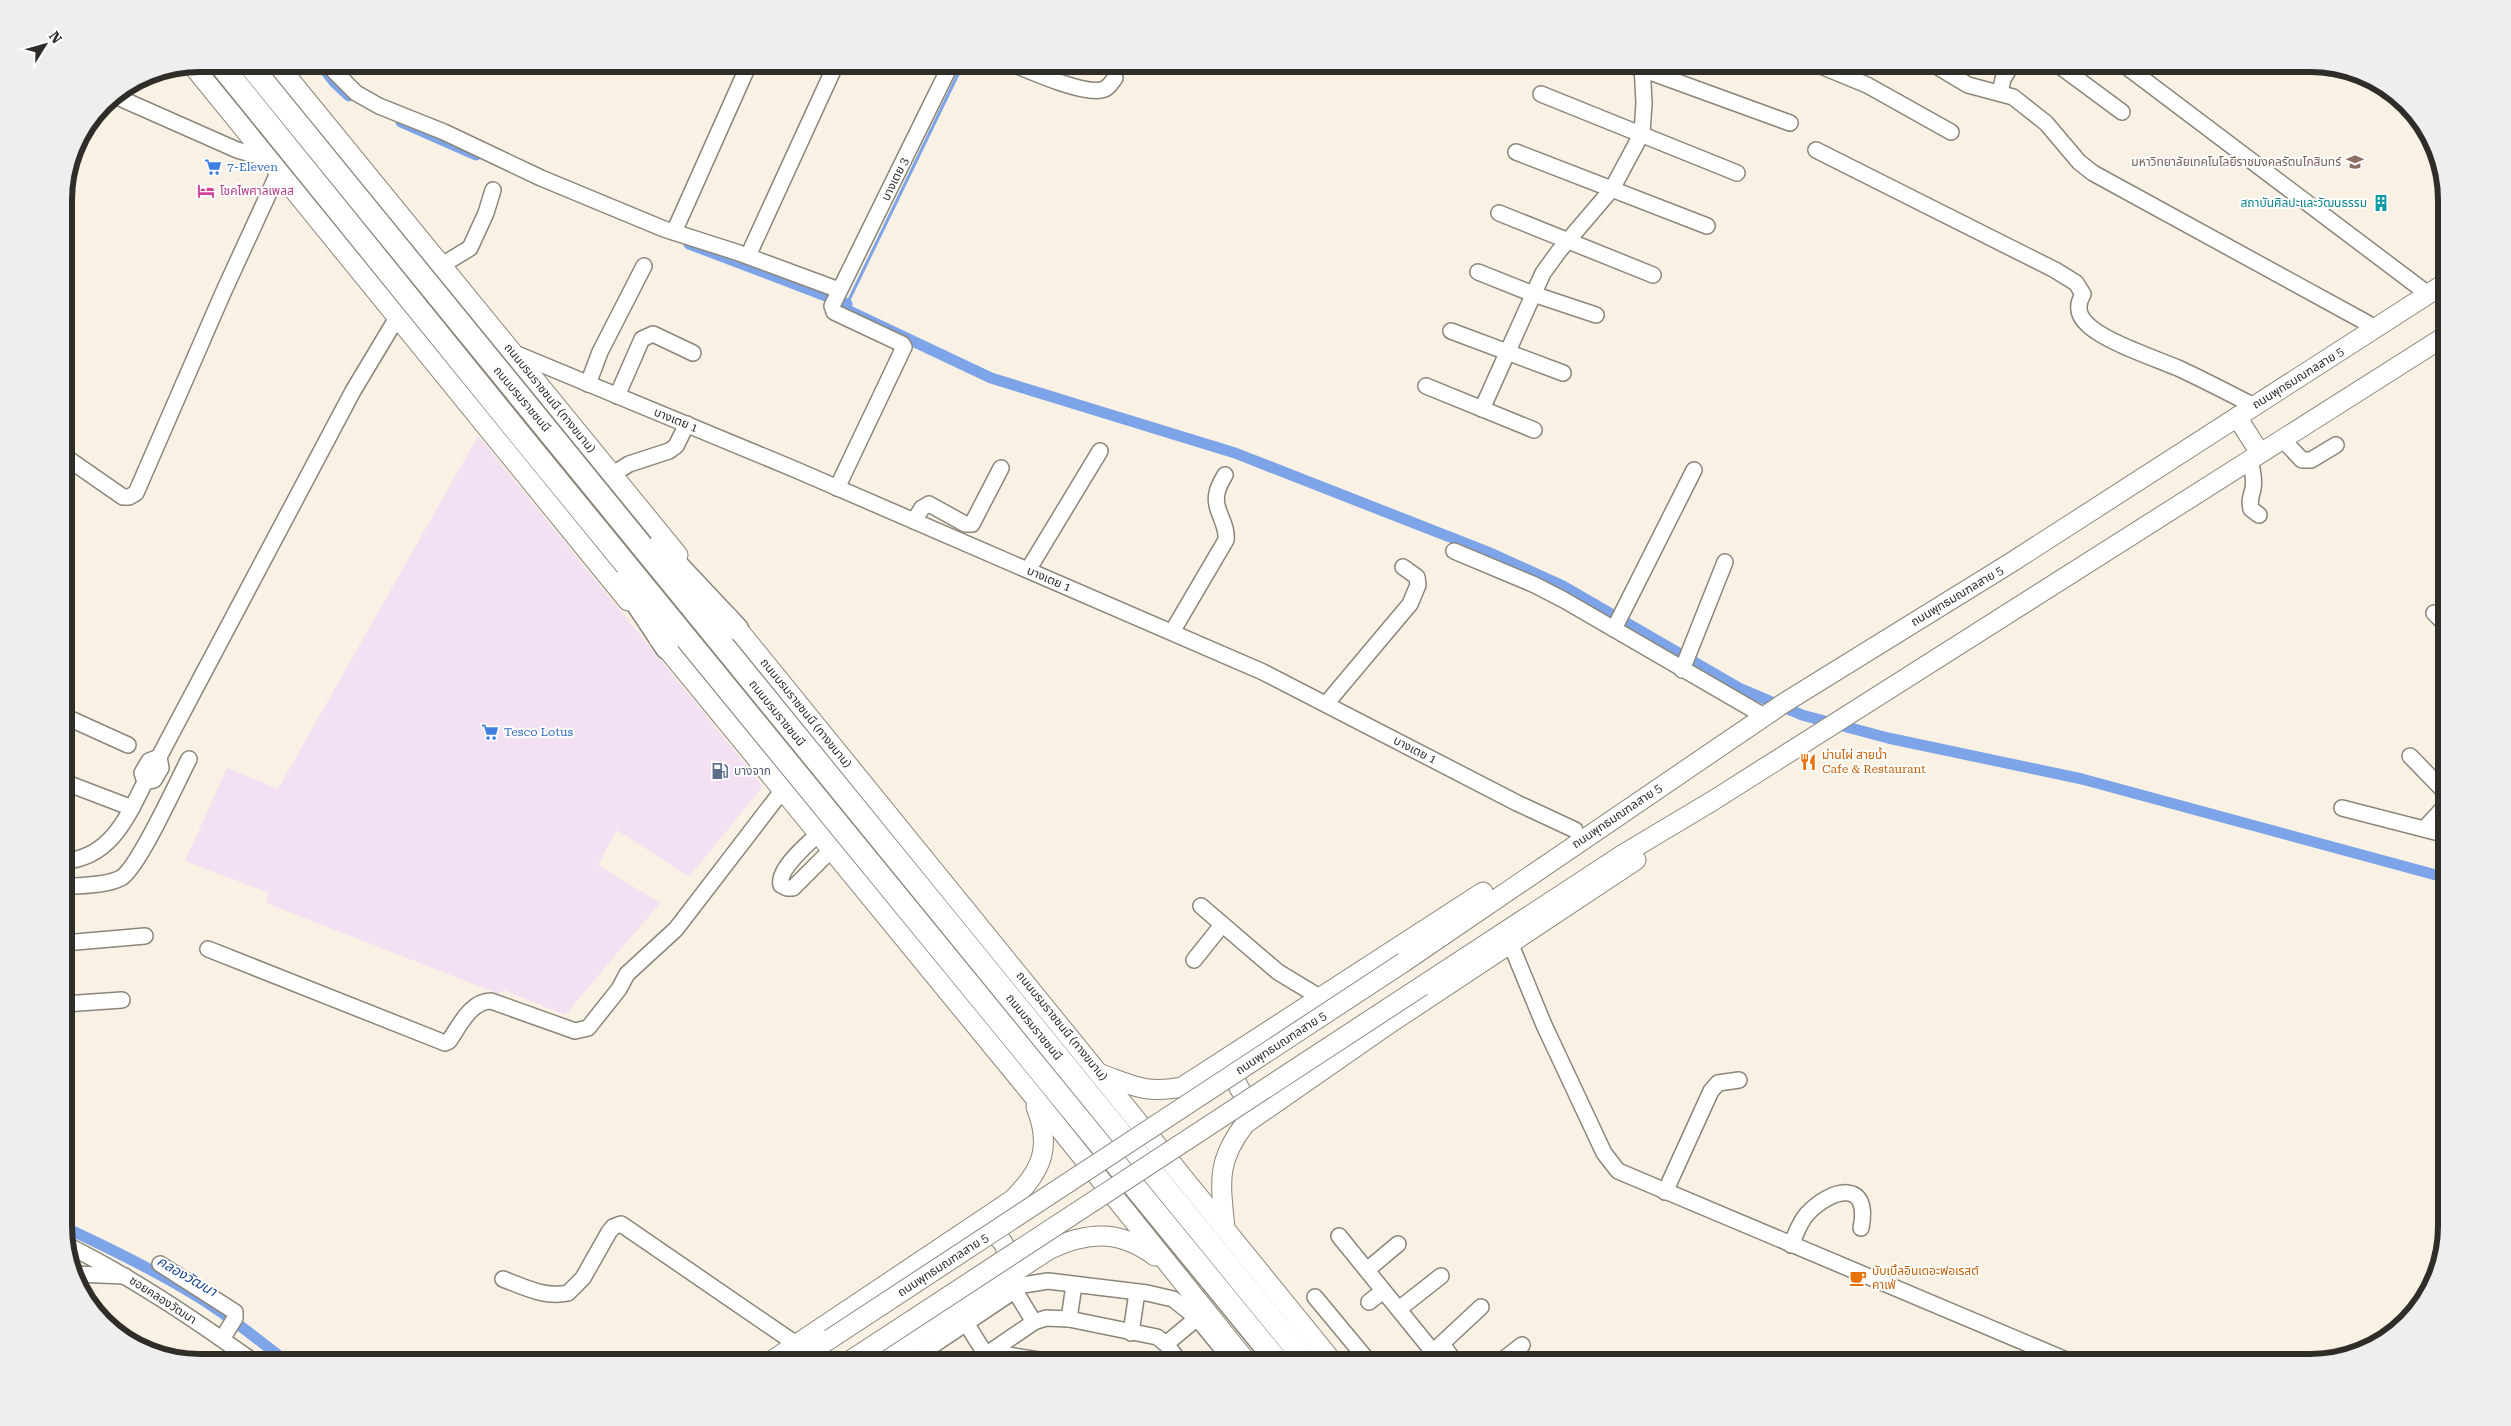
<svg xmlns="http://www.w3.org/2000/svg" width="2511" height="1426" font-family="'Roboto Serif','Noto Sans Thai',serif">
  <rect width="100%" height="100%" fill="#f8f1e4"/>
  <path fill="#f3e1f3" d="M478 436 763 786 689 877 617 830 598 865 660 903 565 1015 504 990 499 994 266 903 269 893 185 861 227 768 278 789Z"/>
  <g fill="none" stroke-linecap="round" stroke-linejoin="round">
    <path stroke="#7da4e8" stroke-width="3" d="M847 304 963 64"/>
    <g stroke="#7da4e8" stroke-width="11">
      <path d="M324 69 335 83 349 96"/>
      <path d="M401 122 476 155"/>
      <path d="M689 244 847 304 845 309 991 378 1235 453 1488 552 1563 586 1739 688 1802 715 1888 738 2082 779 2447 878"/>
      <path d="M64 1227C107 1247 150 1268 190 1292 224 1312 256 1338 287 1362"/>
    </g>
    <g stroke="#8c867a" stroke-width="18">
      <g id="minor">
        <path d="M327 64 356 93 379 106 444 132 541 178 664 229 739 253 839 290"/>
        <path d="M1013 64C1032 72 1082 94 1101 90 1108 89 1111 83 1115 78"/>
        <path d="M1628 64 1790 123"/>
        <path d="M1816 64 1867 85 1951 132"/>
        <path d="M1933 64 1968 85 2013 97 2046 123 2079 162 2093 173 2367 323 2373 330"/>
        <path d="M2057 64 2122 112"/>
        <path d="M2123 64 2428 294"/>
        <path d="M2000 93 2003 79 2012 64"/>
        <path d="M1541 94 1737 173"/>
        <path d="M115 96 237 150 269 159"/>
        <path d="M1816 150 2055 270 2076 283 2083 294C2076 306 2078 316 2088 325 2106 342 2154 358 2178 368 2204 380 2229 393 2254 406"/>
        <path d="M1516 152 1707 226"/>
        <path d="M1499 213 1653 275"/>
        <path d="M674 232 749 64"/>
        <path d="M748 256 836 64"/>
        <path d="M442 265 470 248 486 213 493 190"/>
        <path d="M1478 272 1533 294 1596 315"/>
        <path d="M1451 331 1563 373"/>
        <path d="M512 352 794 469 1263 672 1517 803 1575 830"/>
        <path d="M588 384 600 352 644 266"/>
        <path d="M1426 386 1534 430"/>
        <path d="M617 396 642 339 653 334 693 353"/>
        <path d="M1482 409 1543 273 1559 251 1612 189 1642 133 1644 103 1642 64"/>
        <path d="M2282 439 2302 460H2311L2336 445"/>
        <path d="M64 456 123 497H129L136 493 223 293 279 171"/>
        <path d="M2250 459C2252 469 2255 479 2253 489 2251 497 2249 500 2251 509L2259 515"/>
        <path d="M613 474 629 464 669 451 676 446 687 424"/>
        <path d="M837 488 904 347 902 344 834 312 832 306 951 64"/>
        <path d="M914 521 922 508 929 504 965 524H972L1001 468"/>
        <path d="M1454 551 1535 585 1564 600 1764 716"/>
        <path d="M1028 570 1100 451"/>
        <path d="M2434 613 2447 626"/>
        <path d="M1614 629 1694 470"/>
        <path d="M1172 632 1226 540C1228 523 1213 510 1217 493 1218 487 1222 480 1225 475"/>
        <path d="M1682 670 1725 562"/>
        <path d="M1326 704 1410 604 1418 585 1417 577 1403 567"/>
        <path d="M64 716 128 745"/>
        <path d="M2410 756 2447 794"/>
        <path d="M64 782 132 808"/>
        <path d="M145 782 142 773 149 761 159 757"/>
        <path d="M2342 808 2447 835"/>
        <path d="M2424 829 2447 804"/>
        <path d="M819 833C808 844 777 869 781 885L787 888H793L832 849"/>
        <path d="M64 861C110 858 127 818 145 782L154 780 161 768 159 757 353 391 398 316"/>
        <path d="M64 887C81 885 105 886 121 878 139 867 177 782 189 759"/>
        <path d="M1201 906 1278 972 1321 998"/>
        <path d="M64 943 145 936"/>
        <path d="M1511 945 1544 1025 1604 1153 1618 1171 2071 1362"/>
        <path d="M208 949 445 1043 449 1041C460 1025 471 1001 491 1001L575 1031 588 1028 619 989 627 974 676 929 782 791"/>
        <path d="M1194 960 1222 925"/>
        <path d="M64 1004 122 1000"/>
        <path d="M1665 1192 1711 1091 1718 1083 1739 1080"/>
        <path d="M1339 1236 1434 1353"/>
        <path d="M67 1245C133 1278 194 1319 254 1362"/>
        <path d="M1791 1245C1796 1234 1799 1223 1807 1214 1831 1188 1871 1179 1861 1228"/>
        <path d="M160 1264 235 1312V1318L222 1339"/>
        <path d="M1367 1270 1398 1244"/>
        <path d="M76 1274 125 1276"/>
        <path d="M503 1279C524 1287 545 1298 568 1293L583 1278 609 1232 613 1227 621 1224 796 1344"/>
        <path d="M1015 1291 1034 1322"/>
        <path d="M1315 1297 1369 1362"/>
        <path d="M1369 1302 1383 1291"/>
        <path d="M1399 1309 1441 1276"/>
        <path d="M1069 1319 1074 1285"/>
        <path d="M966 1323 986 1355"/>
        <path d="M1131 1333 1137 1292"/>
        <path d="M1166 1344 1197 1318"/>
        <path d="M1442 1344 1455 1362"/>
        <path d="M990 1352 1034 1322 1046 1318 1069 1319 1157 1337 1166 1344 1180 1362"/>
        <path d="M908 1362 1023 1285 1048 1281 1147 1293 1173 1299 1197 1318 1233 1362"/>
        <path d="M976 1362 990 1352 1051 1362"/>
        <path d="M1422 1362 1481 1307"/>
        <path d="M1500 1362 1522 1345"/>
      </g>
    </g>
    <g stroke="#8c867a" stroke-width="21">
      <g id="major">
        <path d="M277 64 678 555"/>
        <path d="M192 65 628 601"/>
        <path d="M2237 417 2260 453"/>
        <path d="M728 617 1333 1362"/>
        <path d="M658 638 1030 1092 1247 1362"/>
        <path d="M1404 962 1784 703 2012 562 2447 282"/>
        <path d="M1422 986 1622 855 1714 800 2447 335"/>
        <path d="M1238 1059 1233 1070C1236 1085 1245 1105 1263 1105"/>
        <path d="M1101 1074C1134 1086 1146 1094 1182 1087L1483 892"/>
        <path d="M979 1226C1003 1238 1009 1243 1007 1271"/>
        <path d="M1225 1229C1221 1184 1215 1163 1245 1124L1389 1024 1636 860"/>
        <path d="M770 1362 1012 1200C1042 1171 1052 1147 1036 1107"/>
        <path d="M794 1362 830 1339"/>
        <path d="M877 1362 1050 1249C1089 1231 1120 1230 1155 1256"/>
      </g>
    </g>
    <g stroke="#8c867a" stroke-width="25">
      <g id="highway">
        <path d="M220 64 525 441 1278 1362"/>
        <path d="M249 64 1307 1362"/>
        <path d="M659 546 737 629"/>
        <path d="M623 582 667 648"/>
      </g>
    </g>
    <use href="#minor" stroke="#fff" stroke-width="15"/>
    <use href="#major" stroke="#fff" stroke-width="19"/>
    <use href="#highway" stroke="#fff" stroke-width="22"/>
    <g stroke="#8c867a" stroke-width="21" stroke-linecap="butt">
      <g id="major-bridge">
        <path d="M830 1339 1404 962"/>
        <path d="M848 1362 1422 986"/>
      </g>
    </g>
    <use href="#major-bridge" stroke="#fff" stroke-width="19"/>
  </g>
  <defs>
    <g id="university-bare" transform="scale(1.35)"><path d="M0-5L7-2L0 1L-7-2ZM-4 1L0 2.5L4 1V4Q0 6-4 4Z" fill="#8d6e63" stroke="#fff" stroke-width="2.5" paint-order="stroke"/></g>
    <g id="supermarket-bare" transform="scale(1.35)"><path d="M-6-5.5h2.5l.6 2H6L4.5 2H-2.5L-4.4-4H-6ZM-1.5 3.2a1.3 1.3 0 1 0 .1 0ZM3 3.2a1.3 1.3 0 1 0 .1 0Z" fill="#3f7fe0" stroke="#fff" stroke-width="2.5" paint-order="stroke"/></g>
    <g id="hotel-bare" transform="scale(1.35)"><path d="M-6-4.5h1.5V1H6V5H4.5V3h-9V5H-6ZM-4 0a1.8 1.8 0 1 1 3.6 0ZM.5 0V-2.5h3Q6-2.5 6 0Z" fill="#d1479c" stroke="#fff" stroke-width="2.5" paint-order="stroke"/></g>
    <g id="building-bare" transform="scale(1.35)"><path d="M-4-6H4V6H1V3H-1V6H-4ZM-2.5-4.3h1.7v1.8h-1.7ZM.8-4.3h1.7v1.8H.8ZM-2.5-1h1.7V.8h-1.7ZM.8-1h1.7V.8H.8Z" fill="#0f9aa8" stroke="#fff" stroke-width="2.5" paint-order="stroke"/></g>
    <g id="restaurant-bare" transform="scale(1.35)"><path d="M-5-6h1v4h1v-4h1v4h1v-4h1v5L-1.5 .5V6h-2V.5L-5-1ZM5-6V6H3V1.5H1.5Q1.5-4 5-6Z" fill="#e8710a" stroke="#fff" stroke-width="2.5" paint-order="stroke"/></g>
    <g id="fuel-bare" transform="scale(1.35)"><path d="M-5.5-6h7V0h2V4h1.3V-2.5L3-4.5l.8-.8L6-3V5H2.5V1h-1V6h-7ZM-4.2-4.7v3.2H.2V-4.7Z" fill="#5c6f8a" stroke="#fff" stroke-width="2.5" paint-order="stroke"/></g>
    <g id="cafe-bare" transform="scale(1.35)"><path d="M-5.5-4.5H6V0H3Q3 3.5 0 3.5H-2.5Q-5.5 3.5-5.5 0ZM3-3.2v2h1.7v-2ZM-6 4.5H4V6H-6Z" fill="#e8710a" stroke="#fff" stroke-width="2.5" paint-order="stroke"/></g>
  </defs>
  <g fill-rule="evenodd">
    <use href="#university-bare" x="2355" y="162"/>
    <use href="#supermarket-bare" x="213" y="167"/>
    <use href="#hotel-bare" x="206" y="191"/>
    <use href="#building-bare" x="2381" y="203"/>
    <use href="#supermarket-bare" x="490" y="732"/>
    <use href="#restaurant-bare" x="1808" y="762"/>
    <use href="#fuel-bare" x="720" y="771"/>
    <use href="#cafe-bare" x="1858" y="1278"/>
  </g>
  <g text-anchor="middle" stroke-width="4" stroke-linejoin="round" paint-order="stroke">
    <g font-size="12" fill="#785e54" stroke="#fff" text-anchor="end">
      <text x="2341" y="166">มหาวิทยาลัยเทคโนโลยีราชมงคลรัตนโกสินทร์</text>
    </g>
    <g font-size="12" fill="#366cbe" stroke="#fff" text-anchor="start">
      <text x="227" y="171">7-Eleven</text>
      <text x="504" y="736">Tesco Lotus</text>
    </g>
    <g font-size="12" fill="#302d29" stroke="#fff">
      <text transform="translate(895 179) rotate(-64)" y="4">บางเตย 3</text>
      <text transform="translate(2298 378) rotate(-32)" y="4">ถนนพุทธมณฑลสาย 5</text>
      <text transform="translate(550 398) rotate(51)" y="4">ถนนบรมราชชนนี (ทางขนาน)</text>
      <text transform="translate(522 399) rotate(50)" y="4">ถนนบรมราชชนนี</text>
      <text transform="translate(676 420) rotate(22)" y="4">บางเตย 1</text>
      <text transform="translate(1049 579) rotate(23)" y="4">บางเตย 1</text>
      <text transform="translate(1957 596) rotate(-31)" y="4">ถนนพุทธมณฑลสาย 5</text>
      <text transform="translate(777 713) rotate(51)" y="4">ถนนบรมราชชนนี</text>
      <text transform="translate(806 713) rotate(51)" y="4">ถนนบรมราชชนนี (ทางขนาน)</text>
      <text transform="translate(1415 750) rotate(27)" y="4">บางเตย 1</text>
      <text transform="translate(1617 816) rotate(-34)" y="4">ถนนพุทธมณฑลสาย 5</text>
      <text transform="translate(1062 1026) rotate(51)" y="4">ถนนบรมราชชนนี (ทางขนาน)</text>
      <text transform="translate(1034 1027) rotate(51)" y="4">ถนนบรมราชชนนี</text>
      <text transform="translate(1281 1043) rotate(-33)" y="4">ถนนพุทธมณฑลสาย 5</text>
      <text transform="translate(943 1265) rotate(-33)" y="4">ถนนพุทธมณฑลสาย 5</text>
      <text transform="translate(163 1300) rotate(33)" y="4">ซอยคลองวัฒนา</text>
    </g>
    <g font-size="12" fill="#b23c85" stroke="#fff" text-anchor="start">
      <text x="220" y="195">โชคไพศาลเพลส</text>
    </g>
    <g font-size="12" fill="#0d838f" stroke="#fff" text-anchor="end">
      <text x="2367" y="207">สถาบันศิลปะและวัฒนธรรม</text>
    </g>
    <g font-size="12" fill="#c56008" stroke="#fff" text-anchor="start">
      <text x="1822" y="759">ม่านไผ่ สายน้ำ<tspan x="1822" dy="14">Cafe &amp; Restaurant</tspan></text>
      <text x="1872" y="1275">บับเบิ้ลอินเดอะฟอเรสต์<tspan x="1872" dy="14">คาเฟ่</tspan></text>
    </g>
    <g font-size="12" fill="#4e5e75" stroke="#fff" text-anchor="start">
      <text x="734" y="775">บางจาก</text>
    </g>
    <g font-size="14" font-style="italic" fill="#1a4694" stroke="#fff">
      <text transform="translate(187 1276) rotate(30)" y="5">คลองวัฒนา</text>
    </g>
  </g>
  <path d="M0 0H2511V1426H0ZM200 72H2310A128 128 0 0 1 2438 200V1226A128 128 0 0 1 2310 1354H200A128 128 0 0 1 72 1226V200A128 128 0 0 1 200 72Z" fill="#eee" fill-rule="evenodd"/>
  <path fill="none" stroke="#302d29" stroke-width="6" d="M200 72H2310A128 128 0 0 1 2438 200V1226A128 128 0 0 1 2310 1354H200A128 128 0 0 1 72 1226V200A128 128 0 0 1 200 72Z"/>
  <g transform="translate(45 45) rotate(53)" stroke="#ffffff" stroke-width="4" paint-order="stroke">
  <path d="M0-4L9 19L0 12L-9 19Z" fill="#302d29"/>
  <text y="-8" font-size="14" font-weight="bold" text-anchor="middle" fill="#302d29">N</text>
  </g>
</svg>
